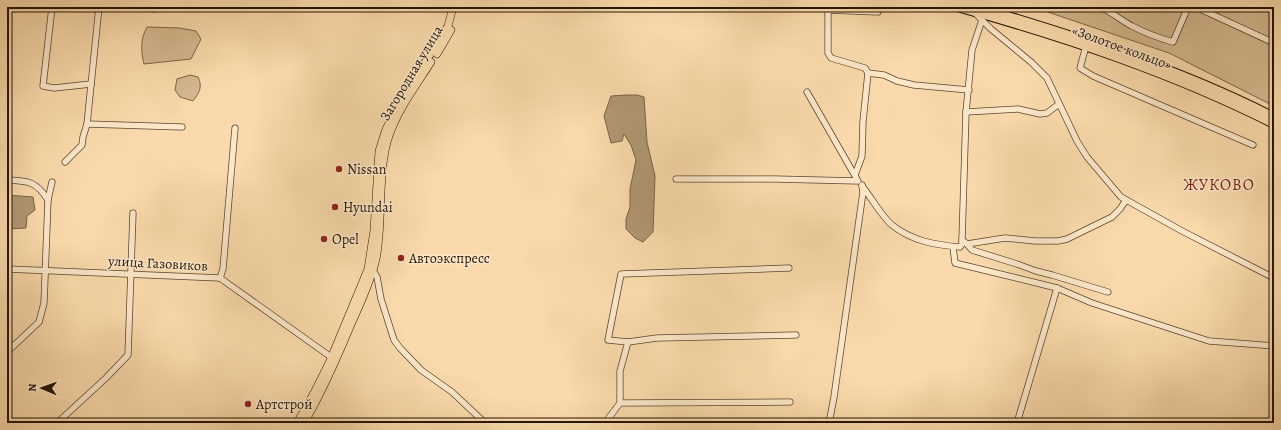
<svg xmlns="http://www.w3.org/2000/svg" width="1281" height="430" font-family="Alegreya,serif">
  <rect width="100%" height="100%" fill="#fadaac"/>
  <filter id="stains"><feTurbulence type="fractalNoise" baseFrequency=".005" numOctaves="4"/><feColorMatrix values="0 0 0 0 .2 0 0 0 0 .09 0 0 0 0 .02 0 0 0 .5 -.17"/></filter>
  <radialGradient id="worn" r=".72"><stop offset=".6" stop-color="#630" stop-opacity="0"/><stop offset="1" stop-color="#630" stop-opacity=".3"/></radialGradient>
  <g fill="#d5b88f" stroke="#7c664a">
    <path d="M1033 7H1274V106L1169 53Z"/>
    <path d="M147 27 179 28 196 31 201 39 191 59 144 64C141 52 140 39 147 27Z"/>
    <path d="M190 75 198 77C203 87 199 93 193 101L180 97 175 90 177 79Z"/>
  </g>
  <g fill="#b19773" stroke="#786347">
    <path d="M626 95H637L644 97 647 142 655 176 653 232 643 242 635 238 626 229V219L630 207V189L636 160 631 145 624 134 622 141 611 143 604 116 611 96Z"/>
    <path d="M7 195 33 197 35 210 27 216 26 228 7 229Z"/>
  </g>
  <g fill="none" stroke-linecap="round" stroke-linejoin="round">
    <g stroke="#59462e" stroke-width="7">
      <g id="minor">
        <path d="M52 7 43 86 54 88 91 84"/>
        <path d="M142 7 155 9V7"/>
        <path d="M828 7V53L831 58 865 68 868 73 884 75 897 81 914 85 969 90"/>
        <path d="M1099 7C1111 11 1120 20 1132 26 1145 33 1159 38 1173 42L1188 7"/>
        <path d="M1196 7 1274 43"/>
        <path d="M828 10 878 12 879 7"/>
        <path d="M974 12 991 29 1031 62 1047 78 1077 141 1087 157 1121 197 1182 231 1274 278"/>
        <path d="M982 20 972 50 966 112 962 240 967 244 1005 238 1035 241H1058L1067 239 1112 217 1120 209 1126 200"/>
        <path d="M1086 46 1080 68 1093 76 1253 145"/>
        <path d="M966 112 1018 109 1040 114 1047 113 1059 104"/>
        <path d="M87 124 182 127"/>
        <path d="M65 162 82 145 83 137 87 124 99 7"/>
        <path d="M855 175 862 156 863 121 868 73"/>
        <path d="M676 179H775L858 181 807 92"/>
        <path d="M7 180C28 181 36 181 48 200"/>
        <path d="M862 186C871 197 882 217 892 225 912 241 935 245 960 247L962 244V240"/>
        <path d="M967 244 972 250 1017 264 1036 271 1052 275 1108 292"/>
        <path d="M953 247 955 263 1057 288 1017 423"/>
        <path d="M7 269 220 278 331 357"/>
        <path d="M373 270 377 277 381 299 394 340 400 348 421 370 452 392 485 423"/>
        <path d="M220 278 223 269 235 128"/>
        <path d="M1057 288 1092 303 1209 341 1274 346"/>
        <path d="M628 342 657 338 796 335"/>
        <path d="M7 352 39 322 44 303 48 200 52 182"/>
        <path d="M620 403V371L628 342 608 340 621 274 789 268"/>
        <path d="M57 423 106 378 128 355 133 213"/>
        <path d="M605 423 620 403 790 402"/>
        <path d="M829 423 834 397 863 192 862 185"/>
      </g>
    </g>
    <g stroke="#231404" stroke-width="8">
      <g id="major">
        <path d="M437 54 451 30"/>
        <path d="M297 423 314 393 329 363 368 269 374 230 379 151 386 129 407 91 448 26 453 7"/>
        <path d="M304 423C323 391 338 356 352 322 361 302 371 281 376 259 383 224 378 186 385 151 391 118 414 89 431 62"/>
      </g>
    </g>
    <g stroke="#231404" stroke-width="10">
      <g id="highway">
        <path d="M957 7C1065 37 1173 73 1274 124"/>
        <path d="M978 7C1079 37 1180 69 1274 117"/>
      </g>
    </g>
    <use href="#minor" stroke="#fce7c9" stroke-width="5.5"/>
    <use href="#major" stroke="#fadaac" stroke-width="7"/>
    <use href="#highway" stroke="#fadaac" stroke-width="8"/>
  </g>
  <g fill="#8f2418" stroke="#fce7c9" stroke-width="1.5">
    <circle cx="339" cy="169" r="4"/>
    <circle cx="335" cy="207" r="4"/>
    <circle cx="324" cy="239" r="4"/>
    <circle cx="401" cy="258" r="4"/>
    <circle cx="248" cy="404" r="4"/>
  </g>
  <g text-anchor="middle" stroke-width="3" stroke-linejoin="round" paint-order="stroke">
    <g font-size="14" fill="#231404" stroke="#fce7c9">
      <text transform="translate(1122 47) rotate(20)" y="5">«Золотое кольцо»</text>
      <text transform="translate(411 73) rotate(-59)" y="5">Загородная улица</text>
      <text transform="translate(158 263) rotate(3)" y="5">улица Газовиков</text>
    </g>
    <g font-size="14" fill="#231404" stroke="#fce7c9" text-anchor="start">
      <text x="347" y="174">Nissan</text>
      <text x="343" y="212">Hyundai</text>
      <text x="332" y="244">Opel</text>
      <text x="409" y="263">Автоэкспресс</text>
      <text x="256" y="409">Артстрой</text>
    </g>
    <g font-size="16" letter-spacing="1" fill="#7a1f14" stroke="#fce7c9">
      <text x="1219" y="190">ЖУКОВО</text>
    </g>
  </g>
  <rect width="1281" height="430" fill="none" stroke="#fadaac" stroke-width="24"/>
  <rect x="8" y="8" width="1265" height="414" fill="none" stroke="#231404" stroke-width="2"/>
  <rect x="12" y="12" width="1257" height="406" fill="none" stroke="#231404"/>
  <g transform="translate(42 388) rotate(272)" stroke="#fce7c9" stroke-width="3" paint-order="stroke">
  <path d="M0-3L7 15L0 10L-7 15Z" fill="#231404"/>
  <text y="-6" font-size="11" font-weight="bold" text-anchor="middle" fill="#231404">N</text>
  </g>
  <rect width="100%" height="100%" filter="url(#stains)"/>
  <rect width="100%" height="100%" fill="url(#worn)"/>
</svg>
